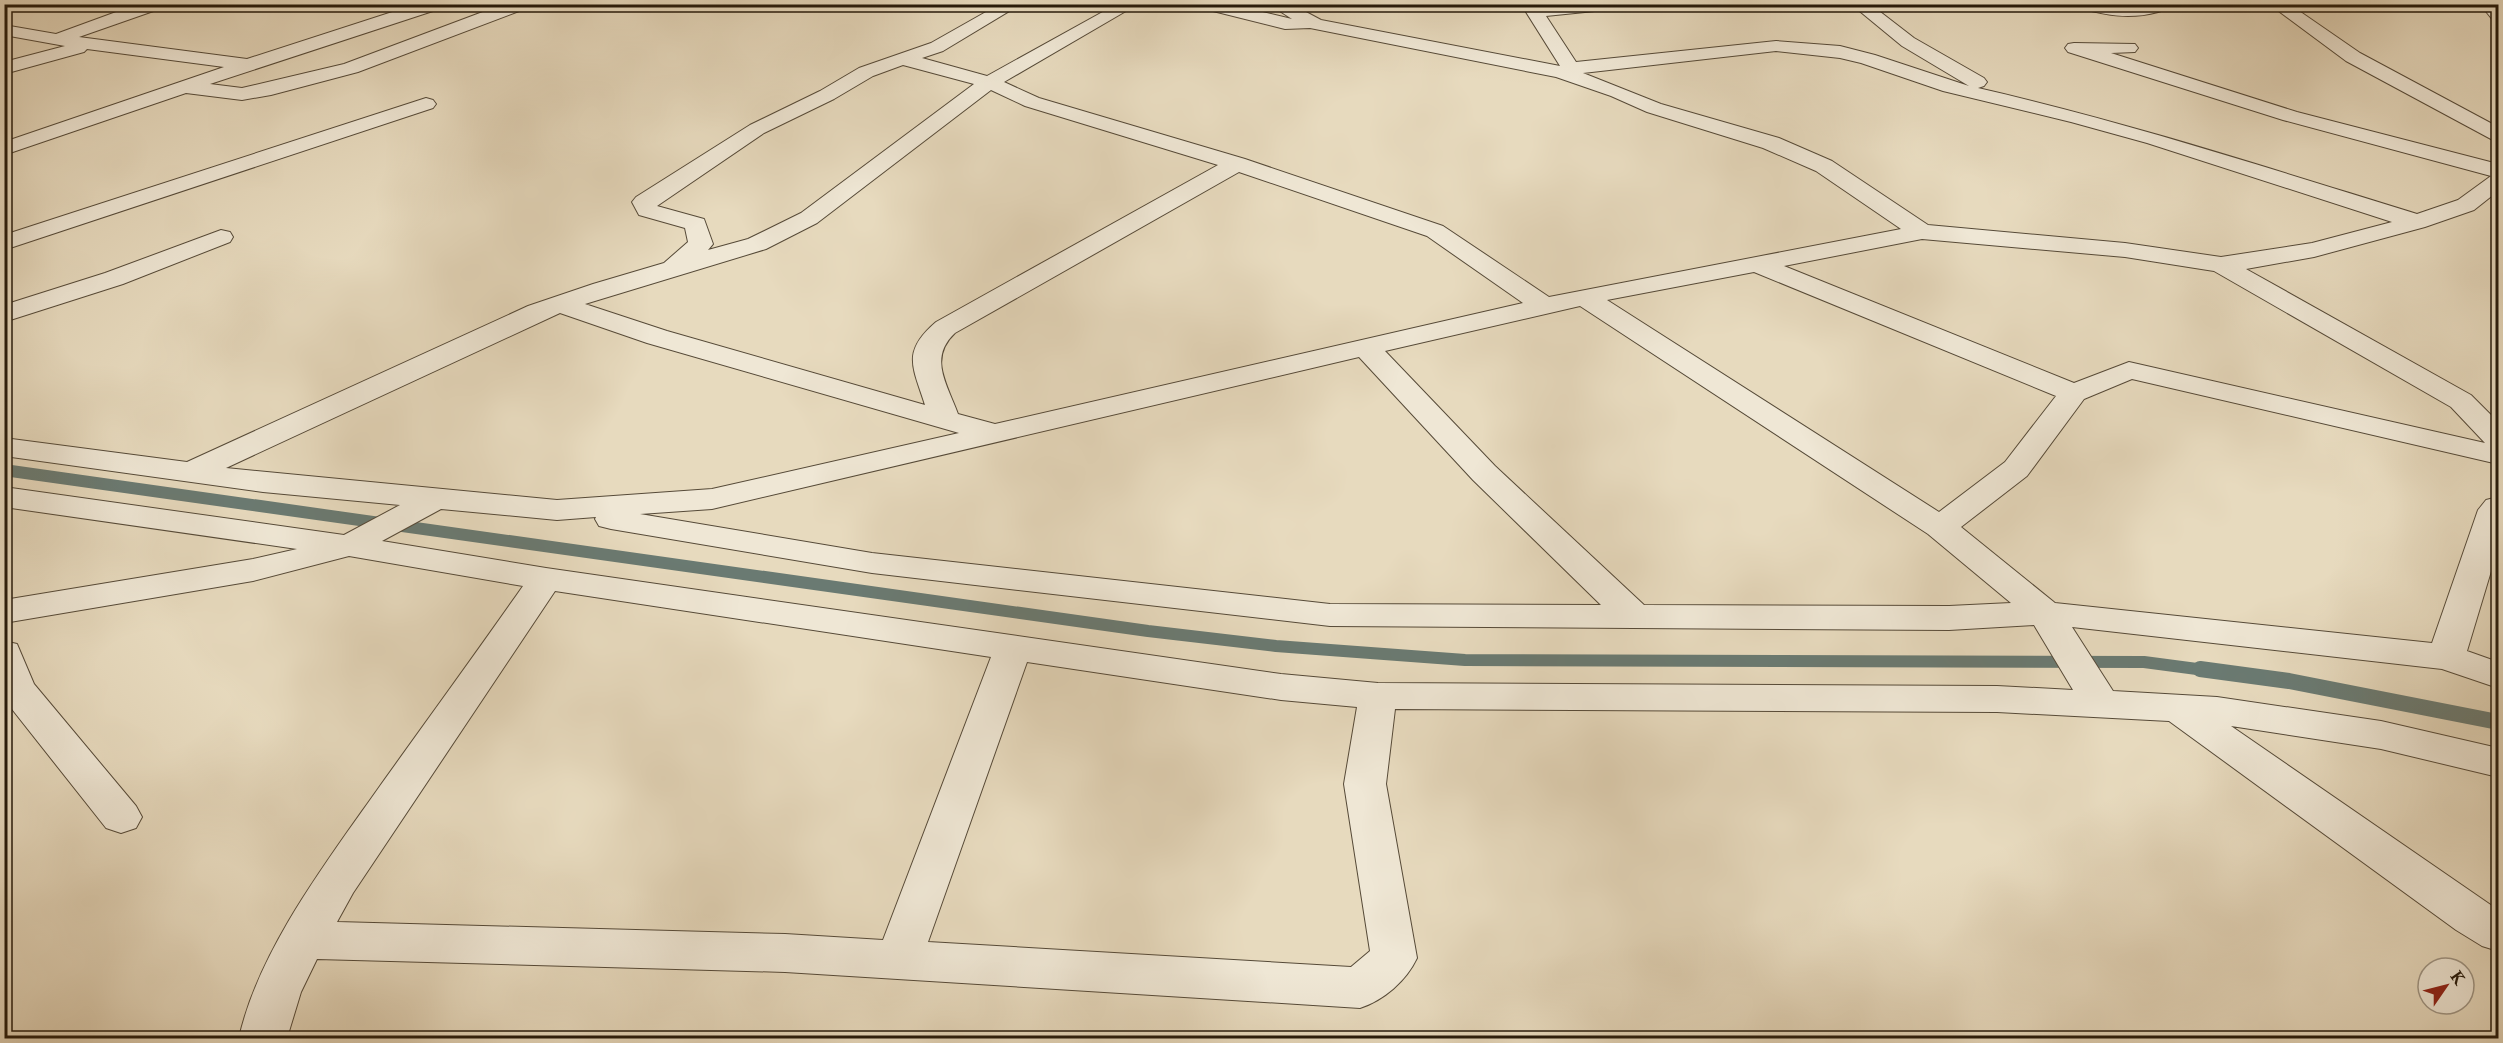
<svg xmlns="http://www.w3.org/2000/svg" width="2503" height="1043" font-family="'IM FELL French Canon',serif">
  <rect width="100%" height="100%" fill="#e7dabe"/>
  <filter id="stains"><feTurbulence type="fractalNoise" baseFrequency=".00333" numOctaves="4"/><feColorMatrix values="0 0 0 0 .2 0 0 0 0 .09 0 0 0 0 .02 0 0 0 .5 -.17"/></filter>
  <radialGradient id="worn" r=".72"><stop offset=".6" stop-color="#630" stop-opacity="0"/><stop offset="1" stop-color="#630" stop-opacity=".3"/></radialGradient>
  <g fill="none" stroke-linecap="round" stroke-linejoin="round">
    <path stroke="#6a7a72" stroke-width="12" d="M4 470 1148 631 1276 646 1465 660 2144 662 2212 671"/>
    <path stroke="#6a7a72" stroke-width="16" d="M2200 669 2289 681 2498 722"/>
    <g stroke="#564a38" stroke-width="2">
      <g id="minor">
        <path d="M138 4H164L162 8 79 37 247 59 417 4H444L442 8 210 84 242 88 344 64 504 4H529L527 8 358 72 271 95 242 100 186 93 4 155V142L224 67 87 49 84 52 4 74V62L65 46 4 35V25L56 34Z"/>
        <path d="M1000 4H1021L943 51 922 58 987 76 1117 4H1138L1004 82 1039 98 1245 159 1443 226 1549 297 1901 229 1816 171 1763 148 1647 112 1611 96 1556 77 1310 28 1285 29 1201 8 1199 4H1229L1292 19 1269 4H1291L1321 20 1560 66 1521 4 1539 6 1622 4 1614 9 1546 16 1576 62 1776 41 1840 46 1875 55 1969 86 1902 46 1851 4H1870L1914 38 1984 78 1987 82 1984 86 1978 88C2127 122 2271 169 2417 214L2458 200 2491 176 2283 120 2068 52 2065 48 2068 44 2074 43 2135 44 2138 48 2135 52 2111 53 2297 112 2498 164V191L2474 210 2425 227 2314 257 2246 269 2471 395 2498 422V464L2132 379 2084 399 2027 476 1961 527 2055 603 2432 643 2478 510 2486 500 2498 497V548L2467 651 2498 662V688L2442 669 2072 627 2113 691 2217 697 2381 721 2498 748V777L2381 749 2231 726 2498 910V951L2482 946 2456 930 2169 721 1997 712 1395 709 1386 784 1417 958C1406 981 1384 1000 1360 1008L785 972 317 959 301 992 287 1038H239C259 949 328 860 380 786 428 719 476 653 523 586L349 556 253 581 4 623V600L253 559 297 549 4 507V487L344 535 400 505 263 492 4 456V438L187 462 528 306 593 284 664 263 688 242 685 228 639 215 632 202 636 197 750 125 820 91 859 68 931 43ZM1776 51 1840 58 1861 63 1943 91 2071 122 2147 143 2392 222 2312 243 2221 257 2125 243 1928 225 1832 161 1779 138 1661 104 1583 73ZM903 65 974 84 801 213 748 239 708 250 713 244 704 219 657 206 764 133 834 99 873 76ZM991 90 1025 106 1218 165 936 322C901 352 913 367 925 405L667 331 585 304 766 249 817 223ZM1239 172 1427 236 1523 303 995 424 958 414C947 384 928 358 955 333ZM1922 239 2125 257 2214 271 2451 407 2485 443 2129 362 2074 383 1784 266ZM1754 272 2056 396 2005 462 1939 512 1607 300ZM1580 306 1928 534 2011 603 1949 606 1644 605 1495 466 1385 351ZM560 313 647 343 959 433 712 489 557 500 226 468ZM1359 357 1473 480 1601 605 1330 604 872 553 640 514 712 509ZM441 509 557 520 596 517 595 519 599 526 611 529 872 573 1330 626 1949 630 2034 625 2073 690 1997 686 1378 683 1281 674 546 568 382 541ZM555 591 991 657 883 940 785 934 337 922 353 893ZM1027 662 1281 700 1357 707 1344 784 1370 951 1351 967 928 942Z"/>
        <path d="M2077 4 2126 7 2174 4C2170 9 2164 10 2158 12 2129 20 2107 15 2079 8Z"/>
        <path d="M2269 4H2289L2360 53 2498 127V141L2491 139 2346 61Z"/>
        <path d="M2480 4H2498V20L2492 19Z"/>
        <path d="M426 98 433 100 436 104 433 108 4 250V235Z"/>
        <path d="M221 230 230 232 233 237 230 242 123 284 4 322V305L105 273Z"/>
        <path d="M4 641 17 644 34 684 136 806 142 817 136 828 121 833 106 828 4 699Z"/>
      </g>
    </g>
    <use href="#minor" fill="#efe7d5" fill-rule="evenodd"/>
  </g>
  <rect width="2503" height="1043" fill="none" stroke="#e7dabe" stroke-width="24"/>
  <rect x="6" y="6" width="2491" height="1031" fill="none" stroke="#261a0b" stroke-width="3"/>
  <rect x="12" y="12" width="2479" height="1019" fill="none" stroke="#261a0b" stroke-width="1.5"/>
  <g transform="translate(2446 986) rotate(55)"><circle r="28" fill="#efe7d5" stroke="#9f9584" stroke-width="1.5"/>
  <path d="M0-4.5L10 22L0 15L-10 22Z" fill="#8f2418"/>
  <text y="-9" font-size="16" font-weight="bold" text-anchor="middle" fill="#261a0b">K</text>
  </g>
  <rect width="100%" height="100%" filter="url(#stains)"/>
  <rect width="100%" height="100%" fill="url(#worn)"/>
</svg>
